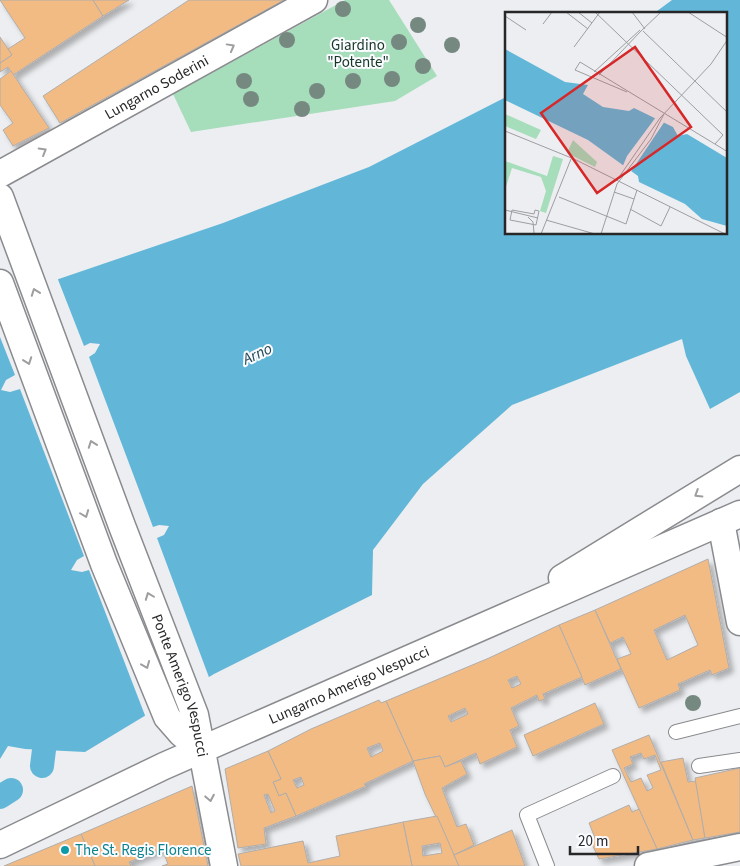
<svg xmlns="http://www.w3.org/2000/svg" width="740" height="866" font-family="'Source Sans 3',sans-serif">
  <defs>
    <filter id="shadow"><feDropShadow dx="4.5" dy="4.5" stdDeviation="2.5" flood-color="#0004"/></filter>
  </defs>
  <rect width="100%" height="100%" fill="#edeef1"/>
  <path fill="#a6ddbb" d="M345 0H389L437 76 395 101 191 132 173 94Z"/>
  <path fill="#62b7d9" d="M672 0H740V392L710 409 686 356 682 339 512 405 423 484 373 550 372 595 214 674 85 752 25 749 8 746 0 759V299L223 223 369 167 506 97V234H726V14H653Z"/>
  <path fill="#edeef1" d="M57 277 84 346 90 343 100 344 95 353 89 357 153 527 159 525 169 526 164 535 157 538 210 680 146 718 89 570 82 572 71 570 77 560 84 556 20 389 10 392 1 390 6 380 15 375 0 337V296Z"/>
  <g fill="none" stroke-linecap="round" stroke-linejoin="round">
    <g stroke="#62b7d9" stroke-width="24">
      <path d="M42 766 44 750"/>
      <path d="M0 797 11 790"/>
    </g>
  </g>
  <g fill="#f3bb84" stroke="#b0adab" fill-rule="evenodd" filter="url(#shadow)">
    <path d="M0 0H93L103 16 13 75 8 67 0 72V63L12 55 8 49 25 38Z"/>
    <path d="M93 0H129L103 16Z"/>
    <path d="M189 0H284L60 123 43 96Z"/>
    <path d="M0 37 12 55 0 63Z"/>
    <path d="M11 71 49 128 13 146 3 130 13 123 0 105V79Z"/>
    <path d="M708 559 729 668 712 675 710 670 678 684 680 690 639 708 617 659 631 654 623 637 610 643 595 610ZM685 615 698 645 667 660 654 630Z"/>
    <path d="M595 610 621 669 585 685 559 625Z"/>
    <path d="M559 625 582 677 543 694 545 699 539 701 537 695 511 708 519 726 510 730 517 747 480 764 476 753 445 767 440 756 413 761 386 701 489 658ZM517 676 521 684 512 688 508 680ZM465 708 468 714 451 722 448 716Z"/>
    <path d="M379 700 381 703 386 701 413 761 364 784 366 786 296 816 286 793 279 796 273 782 281 779 268 751 311 729ZM380 743 383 751 371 757 367 748ZM301 777 304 785 297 788 293 780Z"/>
    <path d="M595 703 604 724 533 756 524 735Z"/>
    <path d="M649 735 693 840 657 849 612 750ZM641 753 644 759 655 755 661 770 647 775 653 788 647 791 641 778 631 782 624 768 633 764 630 757Z"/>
    <path d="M268 751 281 779 273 782 279 796 286 793 296 816 264 828 266 844 238 848 225 769ZM268 794 275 811 271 813 264 795Z"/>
    <path d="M440 756 445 767 461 761 467 774 442 788 457 827 466 824 474 845 454 855 425 794 413 761Z"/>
    <path d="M683 758 688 782 696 781 705 838 693 840 661 762Z"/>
    <path d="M740 768V832L705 838 695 778Z"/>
    <path d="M192 786 208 866H162L168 864 162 849 129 862 131 866H95L81 834Z"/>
    <path d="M629 805 632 812 639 809 657 849 599 859 590 840 595 838 589 823Z"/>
    <path d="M437 816 459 866H412L403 822ZM440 843 442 853 423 856 422 846Z"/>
    <path d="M403 822 412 866H241L238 854 303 841 308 863 340 856 336 836Z"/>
    <path d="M512 830 525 866H459L454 855Z"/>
    <path d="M81 834 95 866H4Z"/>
  </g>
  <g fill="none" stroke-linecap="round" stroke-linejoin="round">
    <g stroke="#8a8b8e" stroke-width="16">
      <g id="service">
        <path d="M676 732 740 716"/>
        <path d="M699 766 740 760"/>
        <path d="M547 866 527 815 613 776"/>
      </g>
    </g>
    <g stroke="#8a8b8e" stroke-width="29">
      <g id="minor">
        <path id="s1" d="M0 174 314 0"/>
        <path id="s2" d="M0 197 122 526 195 715 224 866"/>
        <path d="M0 283 104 564 167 717 181 733 201 750"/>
        <path d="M721 522 740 622"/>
        <path d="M562 578 740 469"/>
        <path id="s3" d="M0 845 164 766 740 514"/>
        <path d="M648 866 740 847"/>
      </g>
    </g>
    <use href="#service" stroke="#fff" stroke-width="14"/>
    <use href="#minor" stroke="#fff" stroke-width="26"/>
  </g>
  <g fill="#768981">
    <circle cx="343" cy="9" r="8"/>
    <circle cx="418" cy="25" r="8"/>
    <circle cx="287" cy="40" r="8"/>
    <circle cx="399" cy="42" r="8"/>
    <circle cx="452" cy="45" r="8"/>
    <circle cx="423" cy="66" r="8"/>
    <circle cx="392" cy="79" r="8"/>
    <circle cx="244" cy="81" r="8"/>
    <circle cx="353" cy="81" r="8"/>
    <circle cx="317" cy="91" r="8"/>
    <circle cx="251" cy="99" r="8"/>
    <circle cx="302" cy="109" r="8"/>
    <circle cx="693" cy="703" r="8"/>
  </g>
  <defs><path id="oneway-chevron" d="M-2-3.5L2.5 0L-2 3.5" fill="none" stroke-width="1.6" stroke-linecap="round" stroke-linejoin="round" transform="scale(1.25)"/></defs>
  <g stroke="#9e9e9e">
    <use href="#oneway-chevron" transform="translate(231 47) rotate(-29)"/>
    <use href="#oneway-chevron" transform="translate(43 151) rotate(-30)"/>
    <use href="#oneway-chevron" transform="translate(35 292) rotate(-110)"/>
    <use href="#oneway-chevron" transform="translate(28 361) rotate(70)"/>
    <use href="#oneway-chevron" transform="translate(92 444) rotate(-110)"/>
    <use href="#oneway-chevron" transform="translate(698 494) rotate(148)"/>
    <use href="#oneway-chevron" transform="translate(85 514) rotate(69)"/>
    <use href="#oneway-chevron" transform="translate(149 596) rotate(-111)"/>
    <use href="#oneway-chevron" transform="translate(146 665) rotate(68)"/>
    <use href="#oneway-chevron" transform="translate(210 798) rotate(79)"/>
  </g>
  <circle fill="#0f9aa8" stroke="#fbfcff" stroke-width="2" cx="65" cy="850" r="5"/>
  <g text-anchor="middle" stroke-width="4" stroke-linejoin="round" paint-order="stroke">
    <g font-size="15" fill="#153625" stroke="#fbfcff">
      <text x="358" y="50">Giardino<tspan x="358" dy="17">"Potente"</tspan></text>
    </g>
    <g font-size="15" fill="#272728" stroke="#fbfcff">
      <text dy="5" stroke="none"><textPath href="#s1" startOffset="179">Lungarno Soderini</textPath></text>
      <text dy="5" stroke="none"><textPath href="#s2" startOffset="521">Ponte Amerigo Vespucci</textPath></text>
      <text dy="5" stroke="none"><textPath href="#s3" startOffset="384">Lungarno Amerigo Vespucci</textPath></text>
    </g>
    <g font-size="15" fill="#0d838f" stroke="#fbfcff" text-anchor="start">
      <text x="75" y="855">The St. Regis Florence</text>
    </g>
    <g font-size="16" font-style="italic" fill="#224857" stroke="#fbfcff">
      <text transform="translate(257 353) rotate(-25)" y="6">Arno</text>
    </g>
  </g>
  <g transform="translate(505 12)">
    <rect width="222" height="222" fill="#edeef1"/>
    <path d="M0 102 36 118 31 127 0 114ZM68 128 92 150 90 155 62 141ZM48 144 58 147 41 201 35 199 41 179 36 165 7 156 0 178V149L42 164Z" fill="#a6ddbb"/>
    <path d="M0 37 60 70 83 73 78 82 98 95 124 99 129 96 168 115 173 124 182 122 222 146V214L197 207 180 192 134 170 133 164 83 128 0 88Z" fill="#62b7d9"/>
    <path d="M151 105 160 109 125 161 117 156 122 144Z" fill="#edeef1"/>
    <path fill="none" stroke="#62b7d9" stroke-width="2.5" d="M223 171 211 166 216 187 223 195"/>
    <path fill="none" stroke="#9e9ea1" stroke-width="1" d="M61 0 83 17M73 0 87 11M90 0 218 123 210 132M127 0 140 17M183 0 223 26M0 4 21 18M38 12 47 0M136 19 156 0M138 19 223 101M69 35 95 0M89 60 135 18M94 63 136 19M122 80 70 58 75 50 223 140M0 119 69 147 220 222M112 168 155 106 206 52 223 27M109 180 129 187M54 185 121 212 132 178M125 197 156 214 165 195M0 198 33 206M7 198 29 202 30 198 34 199 31 213 5 208ZM23 205 28 210 29 221M41 208 90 222M36 222 66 147M96 222 112 172 146 127 159 102"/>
    <path fill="#d62828" fill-opacity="0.15" stroke="#d62828" stroke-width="2.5" d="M130 35 186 115 92 181 36 101Z"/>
    <rect width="222" height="222" fill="none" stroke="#272728" stroke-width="2.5"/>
  </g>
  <path d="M570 846v8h68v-8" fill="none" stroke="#272728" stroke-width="2.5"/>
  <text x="578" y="846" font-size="15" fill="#272728" stroke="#fbfcff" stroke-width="4" paint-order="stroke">20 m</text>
</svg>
